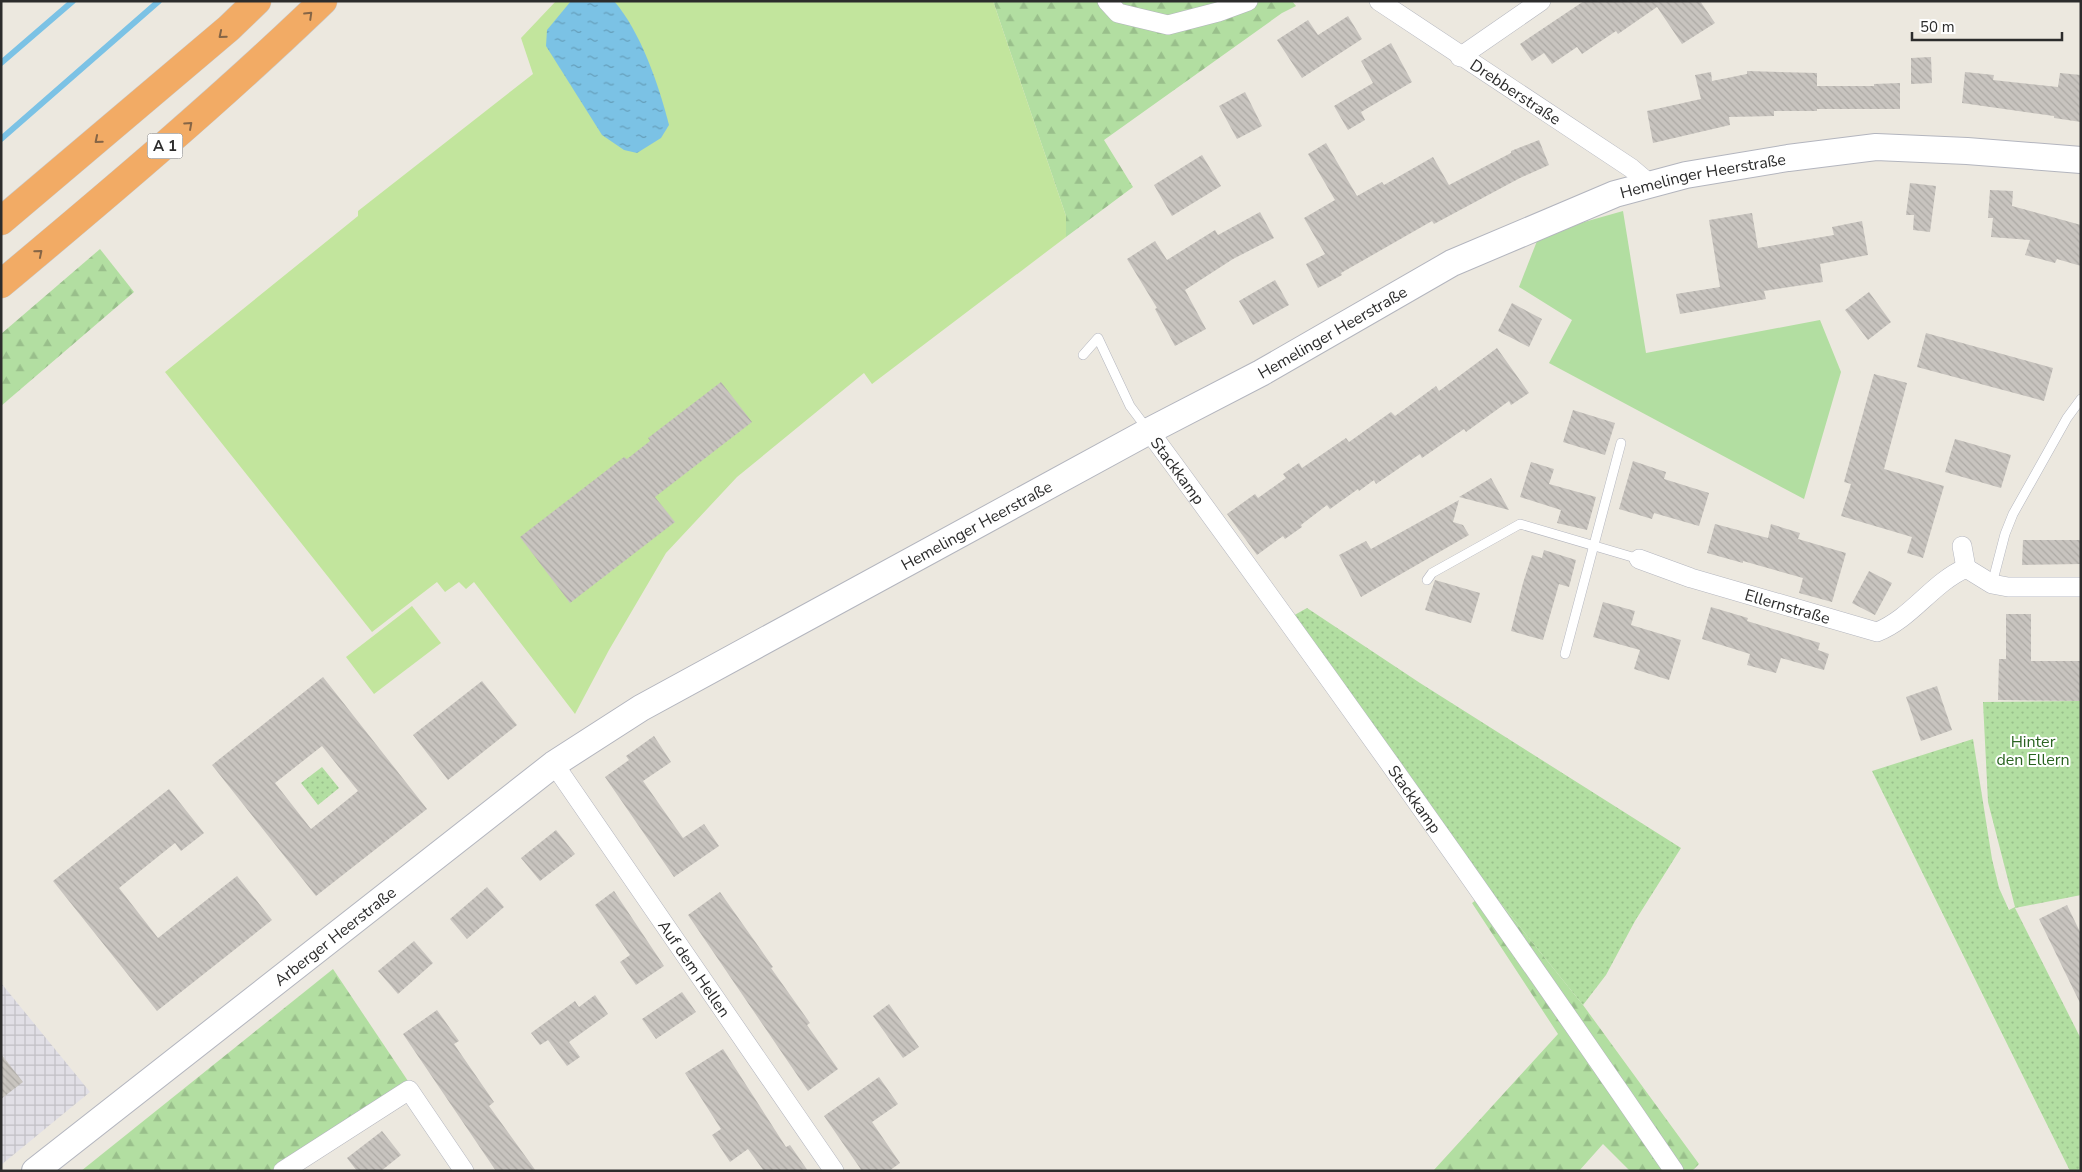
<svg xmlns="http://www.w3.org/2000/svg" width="2082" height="1172" font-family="'Nunito Sans',sans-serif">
  <defs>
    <pattern id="industrial-grid" width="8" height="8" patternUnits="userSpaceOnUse" patternTransform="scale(1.25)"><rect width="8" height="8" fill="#e1dfe6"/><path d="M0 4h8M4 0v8" fill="none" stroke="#c1c0c5"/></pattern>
    <pattern id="forest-firs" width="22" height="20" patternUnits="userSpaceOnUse" patternTransform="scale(1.25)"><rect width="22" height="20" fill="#b2dea1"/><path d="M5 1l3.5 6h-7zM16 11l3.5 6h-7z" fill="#99bf8b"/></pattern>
    <pattern id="park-dots" width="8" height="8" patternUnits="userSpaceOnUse" patternTransform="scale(1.25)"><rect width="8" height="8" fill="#b2dea1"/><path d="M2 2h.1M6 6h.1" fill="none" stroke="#99bf8b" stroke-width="1.8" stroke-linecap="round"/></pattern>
    <pattern id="water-ripples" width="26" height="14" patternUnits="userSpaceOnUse" patternTransform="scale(1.25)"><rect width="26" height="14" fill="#7bc2e5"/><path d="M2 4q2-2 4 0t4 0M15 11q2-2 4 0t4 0" fill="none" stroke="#659eba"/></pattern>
    <pattern id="building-back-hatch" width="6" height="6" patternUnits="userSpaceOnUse" patternTransform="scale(1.25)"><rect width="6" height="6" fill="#c8c4bf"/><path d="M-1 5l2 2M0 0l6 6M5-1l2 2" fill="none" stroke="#aca9a4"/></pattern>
  </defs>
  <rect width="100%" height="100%" fill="#ece8df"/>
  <path fill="url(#industrial-grid)" d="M1 983 90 1092 1 1165Z"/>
  <path fill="#b2dea1" d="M1623 211 1646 353 1820 320 1841 372 1804 499 1549 363 1572 320 1519 287 1537 241 1563 228Z"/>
  <g fill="url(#forest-firs)">
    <path d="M993 1H1292L1296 6 1282 13 1104 140 1133 187 1066 237V216Z"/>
    <path d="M100 249 134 292 1 406V334Z"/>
    <path d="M1490 890 1583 1005 1699 1164 1692 1171H1630L1603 1144 1579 1171H1433L1558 1034 1472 903Z"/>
    <path d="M333 969 414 1090 294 1171H81Z"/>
  </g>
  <g fill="url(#park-dots)">
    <path d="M1307 608 1420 683 1681 848 1635 921 1606 975 1583 1005 1490 890 1291 617Z"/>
    <path d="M2081 701V895L2015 908 2081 1039V1171H2070L1872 771 1973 739 1992 859 1999 888 2009 910 2015 907 1988 802 1983 702Z"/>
    <path d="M322 767 339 788 318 805 301 783Z"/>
  </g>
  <g fill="#c2e59d">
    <path d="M556 1H993L1066 216V237L872 384 864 373 737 477 666 553 609 650 575 714 474 582 466 589 459 582 445 592 437 582 372 632 165 372 358 216V211L533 74 521 38Z"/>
    <path d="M412 606 441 643 374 694 346 657Z"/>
  </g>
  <path fill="url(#water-ripples)" d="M571 1H614C641 32 659 86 669 125L661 138 637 153 624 150 602 135 546 46 547 30Z"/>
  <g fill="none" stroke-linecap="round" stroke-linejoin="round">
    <g stroke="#7bc2e5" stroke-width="6">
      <path d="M1 63 73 1"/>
      <path d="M1 139 159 1"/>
    </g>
  </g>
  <g fill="url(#building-back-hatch)" fill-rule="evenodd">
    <path d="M1584 1H1700L1715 23 1682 44 1657 7 1618 34 1616 31 1582 54 1577 47 1552 64 1544 53 1532 61 1520 44Z"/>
    <path d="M1348 16 1362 39 1302 78 1277 40 1308 20 1318 35Z"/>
    <path d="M1391 43 1412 82 1361 112 1365 120 1348 130 1334 106 1373 83 1361 61Z"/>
    <path d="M1931 57 1932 83 1911 84V58Z"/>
    <path d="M1747 71 1817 73V86H1874V84L1900 83V109H1817V111H1774V116L1729 117 1730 125 1653 143 1647 111 1701 99 1695 75 1711 72 1712 81 1747 74Z"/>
    <path d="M1965 72 1994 75 1993 80 2058 87 2060 73 2081 75V122L2054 118V116L1962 103Z"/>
    <path d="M1245 92 1262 126 1237 139 1219 106Z"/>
    <path d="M1539 140 1549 165 1520 178 1434 224 1432 221 1341 273 1342 275 1318 288 1306 264 1325 254 1304 218 1335 200 1308 154 1326 143 1357 196 1382 182 1384 185 1433 157 1449 185 1511 153V151Z"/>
    <path d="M1202 155 1221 186 1172 216 1154 185Z"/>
    <path d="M1910 183 1936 186 1930 232 1913 230 1914 215H1906Z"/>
    <path d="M1990 190 2013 191 2012 206 2081 225V266L2057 259 2055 263 2025 255 2030 240 1991 237 1993 218H1988Z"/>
    <path d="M1260 212 1274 238 1233 259 1185 290 1206 329 1175 346 1155 309 1157 308 1127 259 1155 241 1167 260 1215 230 1218 235Z"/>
    <path d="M1752 213 1758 248 1834 235 1832 227 1862 221 1868 255 1820 264 1823 282 1764 291 1766 299 1680 314 1676 294 1720 287 1709 220Z"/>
    <path d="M1275 280 1289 305 1253 325 1239 301Z"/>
    <path d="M1869 292 1891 322 1868 340 1845 310Z"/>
    <path d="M1512 303 1542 319 1529 347 1498 331Z"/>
    <path d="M1926 333 2053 368 2044 401 1917 367Z"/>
    <path d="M1497 348 1529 393 1511 405 1509 401 1466 432 1464 429 1422 458 1420 454 1376 484 1374 480 1359 491 1358 489 1330 509 1327 505 1301 525 1302 527 1285 539 1283 536 1257 555 1227 514 1255 494 1258 498 1286 478 1283 474 1299 463 1302 468 1346 438 1349 442 1391 412 1395 416 1436 386 1439 391Z"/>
    <path d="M1874 374 1907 383 1884 469 1944 486 1923 558 1907 553 1912 537 1841 516 1851 484 1844 482Z"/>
    <path d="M721 382 752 422 655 497 675 522 570 603 520 537 624 457 627 459 650 441 648 438Z"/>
    <path d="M1573 410 1615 423 1605 455 1563 442Z"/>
    <path d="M1955 439 2011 455 2001 488 1945 472Z"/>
    <path d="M1633 461 1666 472 1664 479 1709 493 1699 526 1654 513 1652 519 1619 509Z"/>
    <path d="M1531 462 1554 469 1549 484 1596 497 1587 530 1557 523 1561 510 1520 497Z"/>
    <path d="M1491 478 1509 510 1459 497Z"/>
    <path d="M1459 500 1453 522 1463 525 1469 535 1361 597 1339 555 1366 541 1371 549Z"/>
    <path d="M1715 524 1768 538 1771 524 1800 533 1798 539 1846 553 1832 602 1799 593 1803 578 1743 561V563L1707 553Z"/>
    <path d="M2023 540H2081V564L2022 565Z"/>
    <path d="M1544 550 1576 560 1569 587 1559 584 1543 640 1511 631 1523 583 1532 555 1542 558Z"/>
    <path d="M1869 571 1892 583 1875 615 1852 603Z"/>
    <path d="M1435 580 1480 593 1471 623 1425 610Z"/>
    <path d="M1603 602 1635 611 1631 625 1681 640 1669 680 1634 669 1640 650 1593 637Z"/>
    <path d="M1711 607 1748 618 1747 621 1820 643 1818 650 1829 654 1824 670 1781 658 1776 673 1747 665 1750 654 1702 639Z"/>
    <path d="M2006 614H2031V661H2081V701L1998 700 1999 659H2006Z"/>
    <path d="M323 677 427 809 316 896 212 765ZM322 746 358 791 311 829 275 783Z"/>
    <path d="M482 681 517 725 448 780 413 735Z"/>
    <path d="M1937 686 1952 730 1921 741 1906 697Z"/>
    <path d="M654 736 671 762 643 781 683 838 704 824 719 846 674 877 605 777 629 760 626 756Z"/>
    <path d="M169 789 204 833 181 851 175 843 119 888 158 938 237 876 272 920 157 1011 53 881Z"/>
    <path d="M556 830 575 854 540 881 521 858Z"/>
    <path d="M487 887 504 907 467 939 450 919Z"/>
    <path d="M614 891 664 966 636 985 620 962 630 955 595 905Z"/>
    <path d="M720 892 773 967 771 968 810 1023 807 1025 838 1069 808 1091 688 915Z"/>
    <path d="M2067 905 2081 934V1005L2039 919Z"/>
    <path d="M414 941 433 963 398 994 378 971Z"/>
    <path d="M682 992 696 1012 656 1039 642 1019Z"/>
    <path d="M595 995 608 1014 569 1042 580 1057 567 1066 548 1040 540 1045 531 1033 575 1001 579 1007Z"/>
    <path d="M889 1004 919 1047 903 1058 873 1016Z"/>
    <path d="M437 1010 459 1041 454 1044 494 1102 489 1106 536 1171H496L403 1034Z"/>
    <path d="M723 1049 786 1147 790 1145 808 1171H764L748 1149 730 1162 712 1135 721 1129 685 1073Z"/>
    <path d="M1 1054 23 1082 1 1099Z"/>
    <path d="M879 1077 898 1104 872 1122 900 1163 889 1171H862L824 1116Z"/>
    <path d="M382 1131 401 1155 381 1171H357L347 1158Z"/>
  </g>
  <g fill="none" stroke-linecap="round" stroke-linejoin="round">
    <g stroke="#b3b5be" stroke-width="10">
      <g id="lane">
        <path d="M1083 355 1098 338 1130 406 1148 430"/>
        <path d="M1427 580 1432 573 1520 524 1639 559"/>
        <path d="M1992 584 2005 534 2013 514 2067 418 2081 399"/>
        <path d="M1565 654 1621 443"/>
      </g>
    </g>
    <g stroke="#b3b5be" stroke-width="20">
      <g id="street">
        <path d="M1107 1 1118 13 1168 25 1218 12 1248 1"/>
        <path id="s1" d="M1379 1 1631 168 1651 185"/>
        <path d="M1460 57 1541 1"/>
        <path id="s2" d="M1149 431C1328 674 1503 921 1674 1171"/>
        <path d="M1962 546 1966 568"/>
        <path id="s3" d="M1639 559 1691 578 1877 632C1912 618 1932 583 1966 568L1992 584 2008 587H2081"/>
        <path id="s4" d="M554 764 834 1171"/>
        <path d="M283 1171 409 1090 464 1171"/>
      </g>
    </g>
    <g stroke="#b3b5be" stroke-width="28">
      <g id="secondary">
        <path id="s5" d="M35 1171 554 764 641 708 1149 431 1261 373 1452 263 1615 194 1686 175 1788 158 1876 147 1967 151 2081 160"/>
      </g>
    </g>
    <g stroke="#c8c8c8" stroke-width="29">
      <g id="highway">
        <path d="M1 221 229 28 257 1"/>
        <path d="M1 284C111 192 220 100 323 1"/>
      </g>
    </g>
    <use href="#lane" stroke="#fff" stroke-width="9"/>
    <use href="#street" stroke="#fff" stroke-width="19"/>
    <use href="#secondary" stroke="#fff" stroke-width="26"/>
    <use href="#highway" stroke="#f2ab65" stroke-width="28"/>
  </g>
  <defs><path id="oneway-chevron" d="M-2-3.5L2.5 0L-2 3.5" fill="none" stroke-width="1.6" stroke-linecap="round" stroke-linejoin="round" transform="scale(1.25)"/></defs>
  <g stroke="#856546">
    <use href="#oneway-chevron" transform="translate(309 15) rotate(-44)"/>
    <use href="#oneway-chevron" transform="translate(222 35) rotate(140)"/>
    <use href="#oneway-chevron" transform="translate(189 125) rotate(-42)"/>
    <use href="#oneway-chevron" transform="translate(98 140) rotate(140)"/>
    <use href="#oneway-chevron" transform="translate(39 253) rotate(-40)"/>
  </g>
  <g text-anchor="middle" stroke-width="4" stroke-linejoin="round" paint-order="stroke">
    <rect fill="#fff" stroke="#6b6b6b" stroke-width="1" x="147.5" y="133.5" width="35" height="25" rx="4"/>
    <g font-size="15" font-weight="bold" fill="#2c2c2c">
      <text x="165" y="151">A 1</text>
    </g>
    <g font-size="16" fill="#2c2c2c" stroke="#fff">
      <text dy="6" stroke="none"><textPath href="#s1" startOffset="164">Drebberstraße</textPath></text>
      <text dy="6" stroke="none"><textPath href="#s5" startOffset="1955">Hemelinger Heerstraße</textPath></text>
      <text dy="6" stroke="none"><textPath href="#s5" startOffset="1550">Hemelinger Heerstraße</textPath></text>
      <text dy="6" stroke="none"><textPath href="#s2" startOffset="49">Stackkamp</textPath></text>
      <text dy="6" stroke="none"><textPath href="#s5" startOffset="1145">Hemelinger Heerstraße</textPath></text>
      <text dy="6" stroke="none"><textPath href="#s3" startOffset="156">Ellernstraße</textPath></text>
      <text dy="6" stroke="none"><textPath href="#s2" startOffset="454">Stackkamp</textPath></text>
      <text dy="6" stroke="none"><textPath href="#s5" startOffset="381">Arberger Heerstraße</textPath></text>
      <text dy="6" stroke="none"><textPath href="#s4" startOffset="248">Auf dem Hellen</textPath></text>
    </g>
    <g font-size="16" fill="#2a6421" stroke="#fff">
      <text x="2033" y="747">Hinter<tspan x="2033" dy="18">den Ellern</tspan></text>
    </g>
  </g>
  <rect width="2082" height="1172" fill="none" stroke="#2c2c2c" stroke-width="5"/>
  <path d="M1912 32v8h150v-8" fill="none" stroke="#2c2c2c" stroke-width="2.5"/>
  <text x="1920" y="32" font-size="15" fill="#2c2c2c" stroke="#ffffff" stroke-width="4" paint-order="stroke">50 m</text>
</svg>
